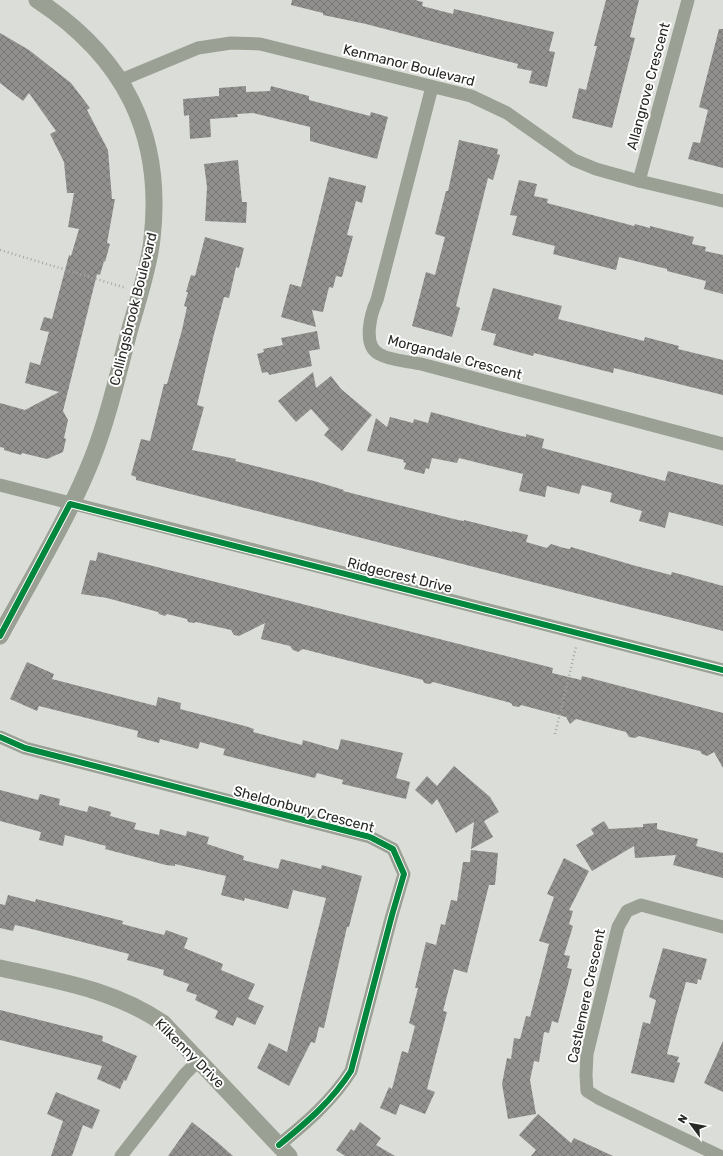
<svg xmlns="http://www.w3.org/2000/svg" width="723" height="1156" font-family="Rubik,sans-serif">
  <defs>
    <pattern id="building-cross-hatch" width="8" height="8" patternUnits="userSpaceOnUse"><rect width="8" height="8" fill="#91908e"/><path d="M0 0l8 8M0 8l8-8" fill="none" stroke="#767674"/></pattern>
  </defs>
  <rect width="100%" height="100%" fill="#dbded8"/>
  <g fill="url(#building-cross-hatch)">
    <path d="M292 0H415L423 2 422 6 453 14 454 9 554 32 549 51 555 52 547 87 529 83 532 71 517 68 518 64 366 24 323 15V13L291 5Z"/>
    <path d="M606 0H639L630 37 635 38 612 128 572 118 579 88 586 90 597 46H594Z"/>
    <path d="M719 29H723V168L688 159 693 142 700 143 708 110 699 107Z"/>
    <path d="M0 33 29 50 71 83 90 108 87 110 108 150 112 199H115L107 243 110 244 105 262 104 261 100 275 97 274 63 411 68 420 64 438 66 439 63 452 47 459 22 453 21 455 4 450V448L0 447V403L25 410 59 392 25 383 30 362 40 365 49 332 40 330 44 317 52 319 69 255 71 256 79 229 68 227 74 193H67L64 162 50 134 56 131 29 93 23 101 0 83Z"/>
    <path d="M246 86V92L270 91 271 86 309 96V100L370 116 371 112 388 117 377 159 310 141V127L253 113 237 114 238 117 210 119 211 137 190 139 189 115 184 116 183 99 219 96V88Z"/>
    <path d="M459 140 498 149 497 154 500 155 493 180 488 178 456 306 460 308 452 337 412 326 426 272 435 275 445 237 435 234 446 191H448Z"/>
    <path d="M238 160 242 202H247L246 223 205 221 207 187 204 164Z"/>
    <path d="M329 177 366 186 362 203 356 201 347 235 353 236 342 277 336 276 333 288 329 287 323 312 312 310 316 327 281 317 290 284 301 287Z"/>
    <path d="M519 180 537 184 534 196 548 199 547 203 634 226 635 224 650 228V226L694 237 692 244 706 247 705 251 723 255V294L704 289 706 281 667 271V269L619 257 616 270 553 254 555 246 512 235 517 216 510 215Z"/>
    <path d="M205 237 244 248 239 268 236 267 229 298 224 297 213 338 197 405 204 407 192 450 236 459 235 461 314 481 344 490 343 491 458 520 464 521V520L512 532V531L528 535 526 542 547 548 551 544 564 548 570 549 571 547 636 566 671 575 672 572 723 586V631L136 480V477L131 475 141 439 150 441 164 384H167L182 330 187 307 184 306 188 292H186L191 275 195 276Z"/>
    <path d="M493 288 562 306 558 319 644 341 645 337 679 346 678 349 723 360V395L614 368 613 373 534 353 533 356 493 345 496 334 481 330Z"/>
    <path d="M317 331 320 349 309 351 312 366 269 375 268 372 262 373 257 354 264 352 263 349 283 345 281 338Z"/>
    <path d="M313 372 316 388 331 376 341 389 372 415 342 451 324 435 329 429 311 409 296 422 278 401Z"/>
    <path d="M431 412 504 432 526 437V434L544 439 542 448 665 481 668 471 723 485V526L669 512 665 528 639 521 642 511 610 502 612 493 582 485 579 494 547 486 545 497 519 491 523 474 459 458 457 463 432 458 429 469 426 468 424 474 404 469 406 463 403 462 404 460 367 451 376 418 387 427 390 417 413 423 414 419 428 423Z"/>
    <path d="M98 552 553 668 552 673 581 680 582 676 723 713V768L714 752 707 756 702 754 700 751 639 736 635 738 629 737 626 732 576 719 570 724 566 717 521 705 519 707 513 706 511 703 433 682 430 684 424 683 423 680 408 676 303 649 298 652 293 650 290 646 261 639 265 623 239 636 234 635 231 630 196 622 194 623 188 622 187 619 167 614 165 616 159 614 158 612 107 598 81 594 90 560 96 561Z"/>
    <path d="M27 662 54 674 52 679 156 706 158 697 181 703 180 709 245 726 254 729 253 732 302 745 303 740 338 750 341 739 403 753 396 778 410 782 406 799 342 784 343 780 317 773 315 778 223 755 225 749 200 742 198 749 160 739 159 743 137 737 138 731 39 706 37 711 10 699Z"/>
    <path d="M454 766 490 797 499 812 484 821 493 837 471 849 474 822 456 833 437 799 432 805 415 790 427 776 437 786Z"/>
    <path d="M0 790 38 800 40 794 60 799 59 805 87 812 89 806 111 812 110 816 136 823 134 829 159 835 160 829 186 836 187 831 209 837 207 844 244 856 243 860 278 869 281 859 321 869 322 865 362 876 349 927H347L324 1028 319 1027 315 1043 311 1042 289 1086 257 1068 269 1043 287 1052 326 898 293 890 288 909 245 898 244 901 221 895 226 876 175 864V866L166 865 105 849 106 846 65 835 63 846 39 840 41 832 0 821Z"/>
    <path d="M604 821 609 829 643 827V824L657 823V829L698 839 696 846 723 853V878L673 865 676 855 635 858 634 846 592 871 576 845 594 834 591 829Z"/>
    <path d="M471 850 498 853 495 885H489L467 973 454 969 443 1011 447 1012 427 1089 435 1092 425 1114 400 1104 396 1115 380 1108 389 1087 392 1089 402 1051 408 1053 415 1026 409 1023 418 988H415L426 942 436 945 441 924 445 925 451 900 457 901 463 862H470Z"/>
    <path d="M564 858 589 871 569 910 573 911 569 924 573 926 564 955 570 956 567 968 572 969 558 1023 552 1021 549 1033 544 1032 539 1062 534 1061 530 1080 536 1114 508 1119 502 1084 507 1058 511 1059 514 1038 520 1039 526 1016 530 1017 549 944 539 941 554 897 547 894Z"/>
    <path d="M8 895 35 902 36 899 123 921 122 924 164 935 166 930 188 938 184 948 223 964 221 970 255 984 248 999 264 1006 255 1025 237 1017 233 1026 215 1018 218 1011 195 1000 197 995 186 991 189 984 163 975 164 970 127 960 129 954 24 927 15 925 13 931 0 928V904L5 905Z"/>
    <path d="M663 948 707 959 701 980 698 979 697 984 686 982 675 1021 667 1054 679 1057 677 1062 680 1063 674 1083 631 1073 643 1022 650 1024 656 1000 649 997Z"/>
    <path d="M0 1010 103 1036 102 1041 137 1056 126 1081 124 1080 120 1089 97 1079 102 1066 0 1040Z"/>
    <path d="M723 1041V1092L704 1083Z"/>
    <path d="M56 1092 100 1110 92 1129 83 1125 72 1156H51L63 1121 47 1114Z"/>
    <path d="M538 1114 571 1143 574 1138 613 1156H531L536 1150 519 1135Z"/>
    <path d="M192 1122 216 1141 233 1156H168Z"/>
    <path d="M360 1122 381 1138 376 1145 395 1156H345L336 1150 351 1129 354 1131Z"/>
  </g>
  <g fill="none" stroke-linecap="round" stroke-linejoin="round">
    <g stroke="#a4a8a0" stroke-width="2.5" stroke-dasharray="1 3" stroke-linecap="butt">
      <path d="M0 250 126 288"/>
      <path d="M555 734 576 647"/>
    </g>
    <g stroke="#9aa093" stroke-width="13">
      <path d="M121 80 198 48 231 43 260 44 471 96 507 113 574 160 596 169 639 181 723 201"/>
      <path d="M432 87 377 300C371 313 362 345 379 354 391 361 407 361 421 364L723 444"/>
      <path d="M639 181 688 0"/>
      <path d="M0 485 723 670"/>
      <path d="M0 737 25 748 370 837 393 849 404 874 392 915 351 1071C332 1101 306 1123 279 1145"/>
      <path d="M121 1156 185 1074 199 1060"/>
      <path d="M720 1156 600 1099 587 1091 586 1075 587 1054 618 927 627 911 641 905 723 927"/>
    </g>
    <g stroke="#9aa093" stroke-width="17">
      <path d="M0 636C31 579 68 519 92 459 108 418 118 374 129 332 137 303 149 268 152 239 164 134 124 57 37 0"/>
      <path d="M0 968C58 981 113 989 163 1023L289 1156"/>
    </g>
    <g stroke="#fff" stroke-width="8">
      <g id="cycleway">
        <path d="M0 636 70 504 723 670"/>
        <path d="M0 737 25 748 370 837 393 849 404 874 392 915 351 1071C332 1101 306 1123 279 1145"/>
      </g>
    </g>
    <use href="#cycleway" stroke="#00873e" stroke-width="6"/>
  </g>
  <g text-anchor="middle" stroke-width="4" stroke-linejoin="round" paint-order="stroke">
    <g font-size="14" fill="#272924" stroke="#fff">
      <text transform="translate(409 65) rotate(14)" y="5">Kenmanor Boulevard</text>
      <text transform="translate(648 86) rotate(-75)" y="5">Allangrove Crescent</text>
      <text transform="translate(133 309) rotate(-76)" y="5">Collingsbrook Boulevard</text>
      <text transform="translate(455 357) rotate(15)" y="5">Morgandale Crescent</text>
      <text transform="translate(400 575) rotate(14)" y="5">Ridgecrest Drive</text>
      <text transform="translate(304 809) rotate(15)" y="5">Sheldonbury Crescent</text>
      <text transform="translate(586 996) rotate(-78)" y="5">Castlemere Crescent</text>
      <text transform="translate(190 1053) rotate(45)" y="5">Kilkenny Drive</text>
    </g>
  </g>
  <g transform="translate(691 1124) rotate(302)" stroke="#ffffff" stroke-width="3" paint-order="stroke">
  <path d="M0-3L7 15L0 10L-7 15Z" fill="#272924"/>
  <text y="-6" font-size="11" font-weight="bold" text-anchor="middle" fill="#272924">N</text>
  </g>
</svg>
